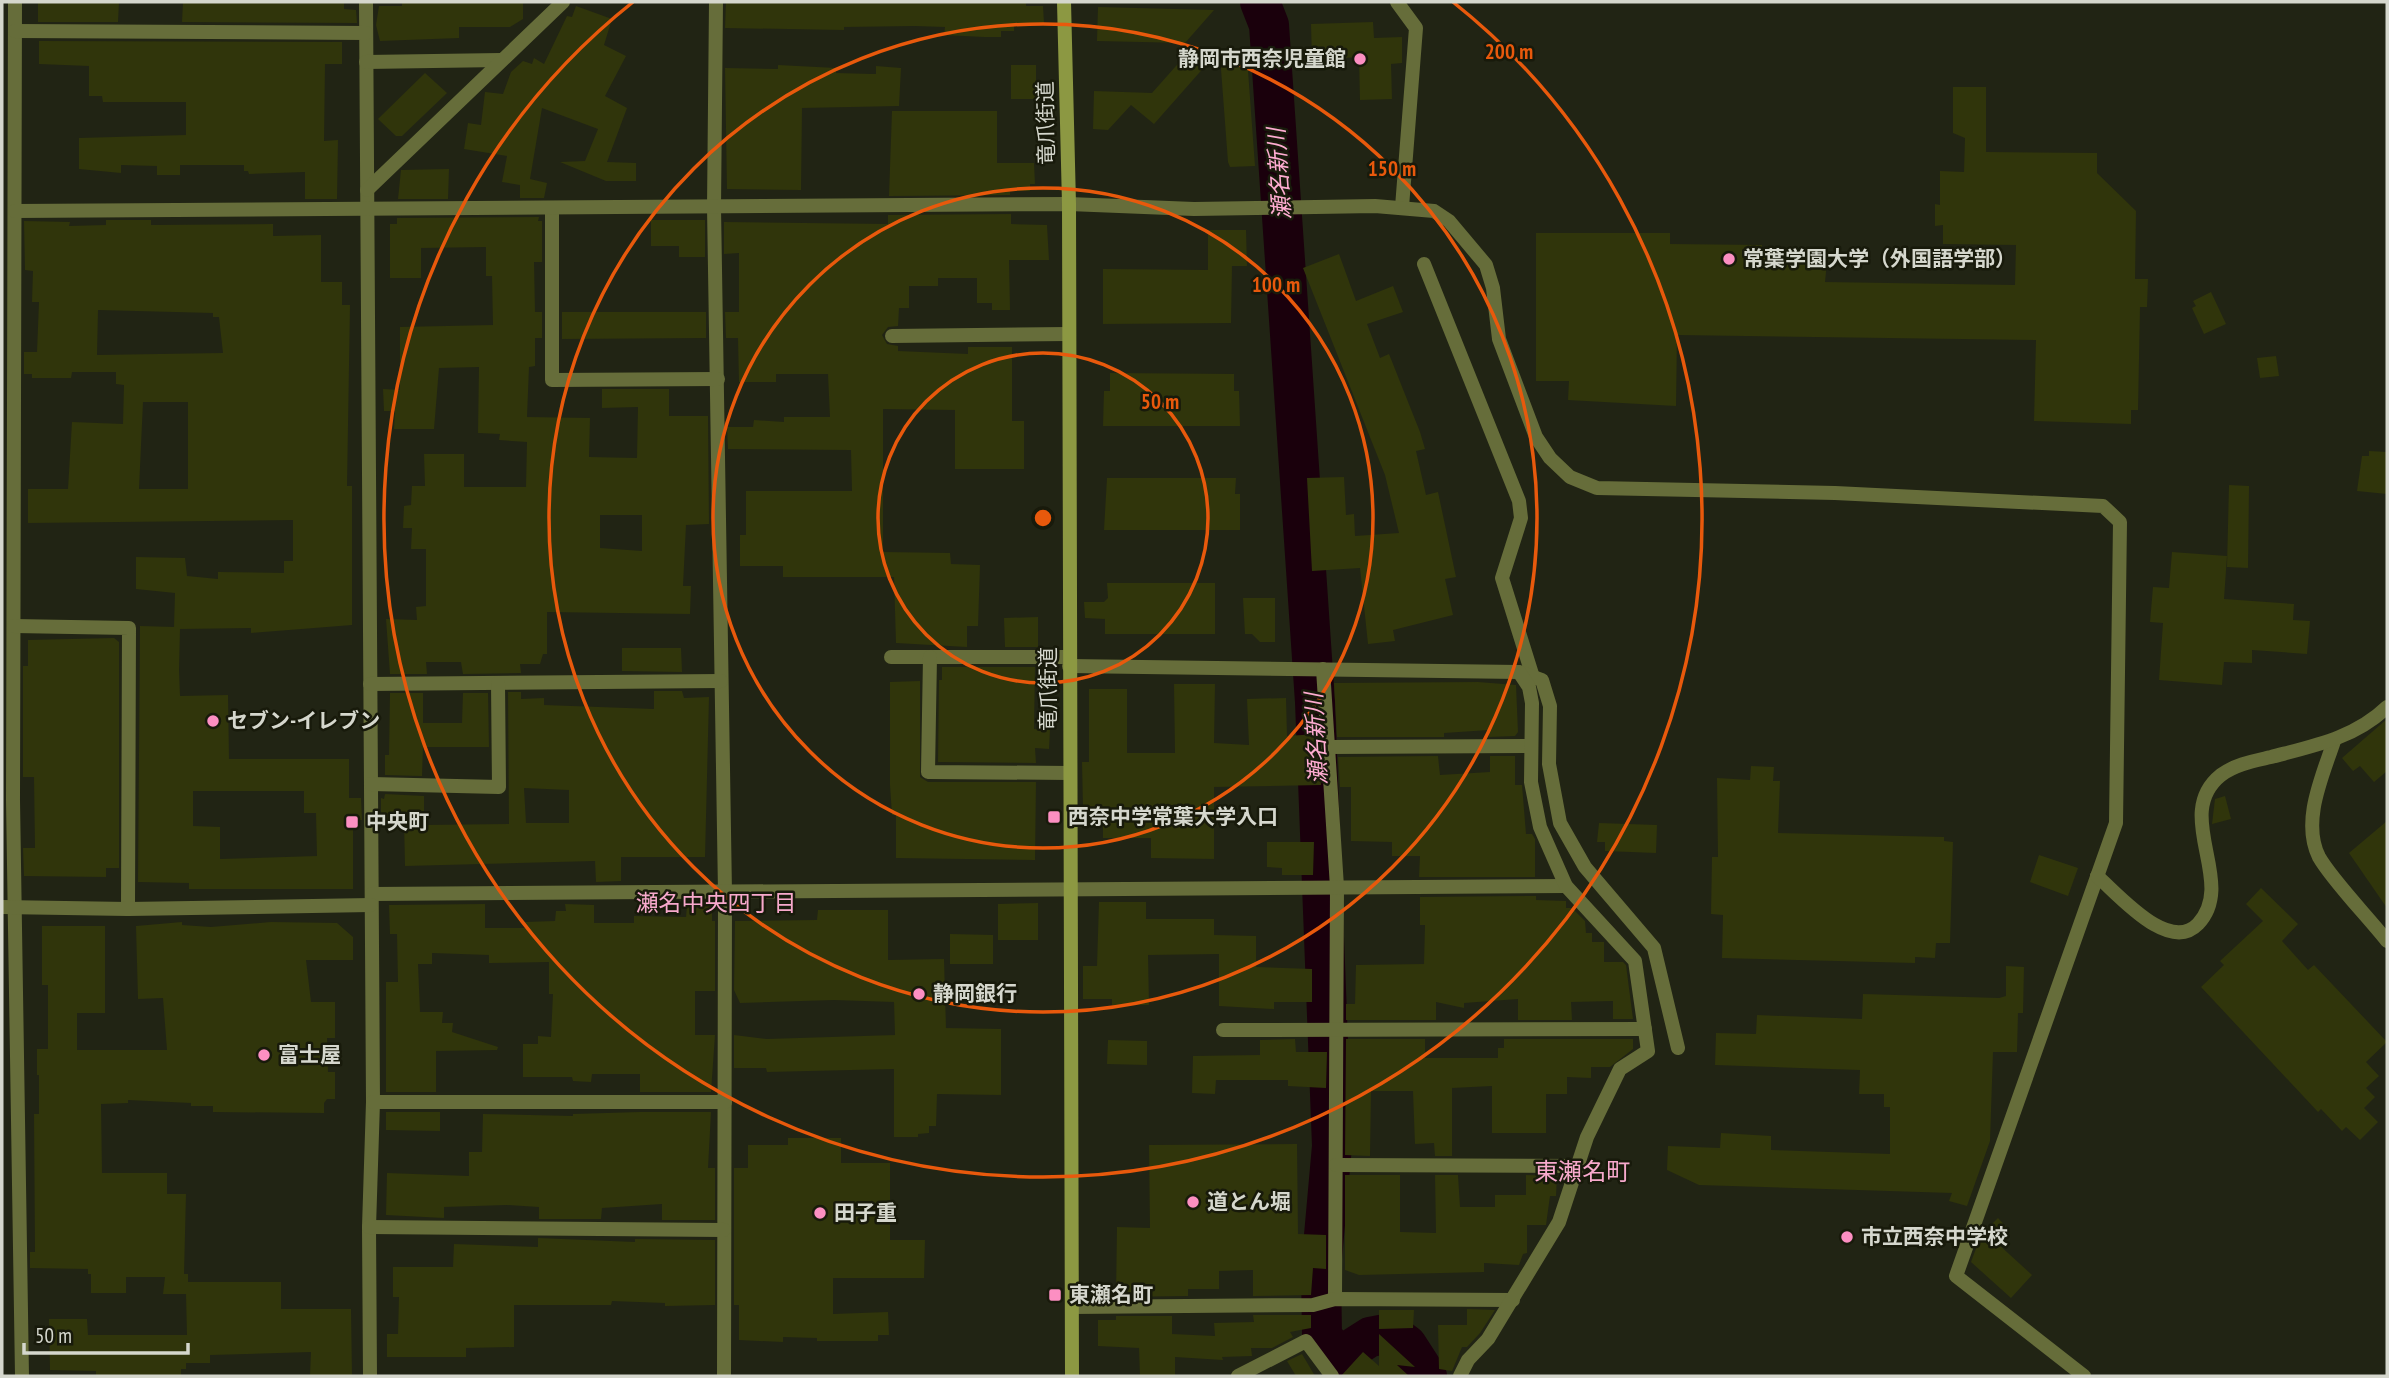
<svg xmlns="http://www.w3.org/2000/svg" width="2389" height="1378" font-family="'PT Sans Narrow','Noto Sans JP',sans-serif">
  <rect width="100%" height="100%" fill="#212414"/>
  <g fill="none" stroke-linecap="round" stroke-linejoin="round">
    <path stroke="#1a000c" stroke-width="40" d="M1260 2 1269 25 1315 702 1332 1146 1321 1269 1322 1335 1337 1358 1370 1337 1391 1333 1407 1345 1427 1376"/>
  </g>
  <g fill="#30350b" fill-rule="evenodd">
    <path d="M38 2H119L118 22H38Z"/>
    <path d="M183 2H344V9L356 10 357 23 182 22Z"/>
    <path d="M402 2H523V19L510 27H459V38L380 41 376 25 379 6H402Z"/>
    <path d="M726 2H1026V6H1043L1044 23H1025V26H1014V31H1001V37H984L944 35 945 27 915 26 844 27V30L725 28Z"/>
    <path d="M576 6 612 19 604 45 626 56 605 96 627 108 607 162 636 163V181H606L560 162 585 161 598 129 542 108 530 179 547 183 544 198H520V185L502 182 507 156 464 149 468 123 481 125 485 92 503 94 511 72 523 61 532 64 534 58 544 64 567 16 572 17Z"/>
    <path d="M1098 7 1214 10 1185 43 1097 41Z"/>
    <path d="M1373 22 1374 38 1402 37V63L1391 64 1392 99 1360 100 1359 57 1312 60 1311 24Z"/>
    <path d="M39 41 342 42V64H325L324 141 338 140 337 199H305V172L249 174 248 171H244V165H180V175H157V166L121 165V173L79 169V138L186 135V102H103L102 96H89V66L39 64Z"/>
    <path d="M1214 56 1154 124 1131 105 1108 130 1093 129 1094 91 1152 93 1184 57Z"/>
    <path d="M1220 56 1247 57 1255 166 1230 167 1228 162Z"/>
    <path d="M778 65 836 68V73L872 74H876V66L901 68 899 106 802 108 801 190 727 189 725 68 778 69Z"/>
    <rect x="1011" y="65" width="25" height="34"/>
    <path d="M425 73 447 93 402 136H396L378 119Z"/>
    <path d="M1953 87H1986V152L2097 153V173L2136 211 2135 279H2148L2147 307H2140L2138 410H2131V424L2034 421 2036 340 1677 335 1676 406 1568 400 1569 381H1536V233H1670V244L1762 245V252H1802V261L1827 262 1825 282 2015 285 2016 245 1943 244V225L1935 226V204L1940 205V171L1964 172 1965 138 1953 133Z"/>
    <path d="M892 111H997V163H1034L1035 184H1030V191H1010V195L889 196Z"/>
    <path d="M449 169 448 199H398L401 170Z"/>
    <path d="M1011 214V224L1047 225 1049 260H1009L1010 310H992V303H977V278H938V286H909V308H899L898 326 888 327 882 335 887 344 898 346V351L968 354V347H1012V421H1024V469H955V410L883 409V552L950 553 951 564 980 565 978 626H967V647L896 643 894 577H783V566H740V535H746V491H852L851 450 728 449 727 427H753L754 420 784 422V417H830L828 374H776V382H739L738 338H726L725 312H739V253L724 254V222L888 224V215Z"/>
    <path d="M539 217 538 221H542V262H534L535 312H542V338H535V366L529 367 527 417 590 418 589 457 637 458 638 407 602 408V389H669V416H708L709 524 686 525 683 586H691L690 614 547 612V654H543L540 664H520L521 673 463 674 461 662H426L427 674H390L386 619 417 620 416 607 426 606V549H411L412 528H403L404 506 411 505 412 486H425L424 454H464V487H526L527 442 499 440 500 434 478 433 479 367 439 368 434 429H394L395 411H384L383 389 400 390V327L493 325 492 276H486V247L421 248V278H390V224H397V218ZM600 515H642V551L600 548Z"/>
    <path d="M106 220H151V225L273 224V236L321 235V282H342V305H350L347 486H352V625L251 633V628L180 629 179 670 180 696 228 695 229 759H349V798H361L362 820H353V889H189V883L138 882 140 626 174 627 175 593 136 589V557L185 558 187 576 218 579V572L284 573V561H293V520L28 523V489H68L72 422 123 424 124 385 116 384V372H72L71 378H32V374H24V352H37L39 302H32L33 271 25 270 24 221 70 222 69 226 106 225ZM98 310 213 313V317H219L223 353 97 355ZM143 402H188V489H139ZM193 791H304V813H316L317 856 220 859V827L193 826Z"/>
    <path d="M651 220H705V257H679V246H651Z"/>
    <path d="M1208 230H1246L1247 266H1232L1231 323 1103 324V269L1208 270Z"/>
    <path d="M1339 254 1356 301 1393 286 1403 312 1367 324 1380 358 1389 354 1420 432 1425 449 1416 451 1426 495 1438 492 1456 577 1445 579 1453 615 1393 630 1395 641 1368 644 1360 568 1312 571 1307 478 1344 477 1346 515 1354 514 1355 536 1399 533 1385 475 1303 268Z"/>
    <path d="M2211 292 2226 324 2204 334 2192 308 2196 306 2193 301Z"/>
    <path d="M562 312H706V338L562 339Z"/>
    <path d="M2276 356 2279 376 2260 378 2257 358Z"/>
    <path d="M1110 373 1234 374V391H1239L1240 426H1103L1104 391H1110Z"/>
    <path d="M2369 451 2387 452V494L2357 491 2362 456H2369Z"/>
    <path d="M1107 478H1236L1235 494H1240V530H1104Z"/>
    <path d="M2229 485 2249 486 2248 568 2227 567Z"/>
    <path d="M2172 552 2227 556 2224 599 2294 604 2293 620 2310 621 2307 654 2252 650V663L2224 662 2222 685 2159 680 2163 623 2150 622 2153 587 2169 588Z"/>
    <path d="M1107 583H1215V634H1105V619L1085 618 1084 602H1104L1108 598Z"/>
    <path d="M1243 598H1275V642H1260L1252 634H1245Z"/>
    <path d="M1038 617V647H1005L1004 618Z"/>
    <path d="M114 638 119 642V868H106V877L24 876 23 848H35L34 777H23V666H28V640Z"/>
    <path d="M622 648H681L682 672 622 671Z"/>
    <path d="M942 667H1035L1034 729 1050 730 1049 749 1035 748 1036 763 938 762 939 680H942Z"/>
    <path d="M920 681V777L928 782H1036L1035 860 896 858V815H892L890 785V682Z"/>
    <path d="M1478 682 1516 685 1518 732 1515 736 1489 737V730L1444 733V737H1337L1334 683Z"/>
    <path d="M1174 684H1215L1214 743 1249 745 1247 699 1286 698 1287 736 1318 734 1321 785 1214 787V859L1151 858V838H1103V813L1083 808 1082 762H1089V689H1127V753H1175Z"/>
    <path d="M654 691H682L684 698 709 697 705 857H621V881L596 882 595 861 405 866 404 819 381 820V798L384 799 385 794 424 796V825L509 824 508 692H521V699L544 698V705L654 709ZM524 788 569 790V823H526Z"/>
    <path d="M390 693H423V723H462L463 693H488L489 747H423L422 776 385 775V755H389Z"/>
    <path d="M2387 719V771L2374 782 2360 766 2353 771 2342 758Z"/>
    <path d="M1438 756 1440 775 1490 772V756H1515V785H1522L1526 834H1532L1535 839V877H1419L1420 856H1392V842L1351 841V787H1340L1338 757Z"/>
    <path d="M1751 766 1774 767 1773 781H1780L1778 833 1944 837V841L1953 842 1950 943H1936L1935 958 1915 957V963L1722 958 1723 915 1711 914 1712 857H1718L1717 778 1750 780Z"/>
    <path d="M2225 796 2231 819 2212 824 2215 799Z"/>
    <path d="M2387 821V908L2349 853Z"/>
    <path d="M1599 823 1657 825 1656 853 1605 851V842H1597Z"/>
    <path d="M1267 842H1314L1313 875H1282V868L1267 867Z"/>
    <path d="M2039 855 2078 868 2068 896 2030 882Z"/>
    <path d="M2261 888 2298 924 2282 941 2308 970 2314 965 2387 1042 2366 1062 2379 1076 2366 1088 2375 1097 2364 1108 2378 1122 2360 1140 2346 1127 2342 1131 2321 1109 2318 1112 2201 987 2224 965 2220 961 2263 921 2246 904Z"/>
    <path d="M1536 896V900L1566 901V908H1572L1585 921 1586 933H1592V942H1604V962H1623L1626 965 1633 1019H1613V1001L1571 1002 1572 1020H1518V999L1464 1003V1008L1436 1002V1020H1346V1004H1355L1356 965 1424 964 1425 925H1420V897Z"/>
    <path d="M1099 902H1146V919H1214V935L1256 936V967L1312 969V1002H1274V1009L1219 1006V954L1148 955 1149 1005H1112V999H1083V966H1097Z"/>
    <path d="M1038 903V940H998V904Z"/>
    <path d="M485 904V928H525V922L555 921 556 911H566L565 904 594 905V923H634V916L686 917 687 906H712V921H715V991H695V1035H715L711 1092H640V1074H592L591 1082 573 1081 572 1077H523V1044H538V1036L551 1037 553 994H549V962L489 963V955L432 953V964H418L420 1012H443L442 1023H453L452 1032 498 1047 497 1050 436 1051V1092H386V982H398L397 934H390L389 905Z"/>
    <path d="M818 910H888V960L944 959 946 1028 1001 1029V1095L937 1094 936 1126H929V1133L918 1134V1137H894V1069L767 1072 766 1068H734V1035L767 1039 895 1035 894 1002 834 1000 740 1003 734 990 735 921 817 920Z"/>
    <path d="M182 922V925L211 927 271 922 337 923 353 937V960H306L311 1002H335V1038H327L328 1072H335V1099H327L324 1103V1113L213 1112V1106H191V1103L128 1100V1103L101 1104 102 1173H167V1194H186L184 1274H188V1282H281V1309H351L352 1376H310L311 1352 210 1355V1363H186V1369H181V1376H96V1371L50 1370 49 1319H87L88 1335H187L186 1294H163L165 1277H126V1293H91V1274H88V1269L30 1268V1252H35L34 1114H39V1075H37V1049H48V985H42V926H105V1013H77V1050H167L163 998 138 999 136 926Z"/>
    <path d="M950 934 993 935V964H950Z"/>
    <path d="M2006 966 2024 967 2023 1013H2018L2017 1052H1993L1990 1141 1967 1206 1949 1201 1952 1193 1699 1185 1667 1170 1668 1146 1720 1148 1721 1133 1771 1136V1150L1890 1154V1107H1884V1094H1859L1860 1070 1715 1065 1716 1033 1756 1034 1757 1015 1862 1019 1863 994 1999 998 2006 996Z"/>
    <path d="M1295 1039 1296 1052H1327L1326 1088 1288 1086V1080H1216L1215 1094 1192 1093 1193 1056 1260 1055V1040Z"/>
    <path d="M1346 1039H1425V1058H1498V1048H1504V1039H1633V1049L1610 1067H1591V1078L1567 1077V1094H1546V1133H1492V1086L1452 1088V1156H1435L1434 1143 1415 1144 1413 1091H1371L1370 1156 1345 1155Z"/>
    <path d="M1108 1040 1147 1041V1065L1107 1064Z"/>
    <path d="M386 1112H440V1131L386 1130Z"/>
    <path d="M640 1112H711L708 1168H715V1220H662V1204L602 1208 601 1219H539V1207L506 1205 444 1207V1218L386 1215 387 1173 469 1176V1152H482L483 1114 573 1116V1114Z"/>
    <path d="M788 1138H841V1163H890V1240H925L924 1278H833V1314L888 1312 889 1335H878V1341H817V1338L783 1337V1342L739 1340V1305H734V1168H748V1145H788Z"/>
    <path d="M1297 1144 1298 1234 1326 1235V1269L1313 1268 1311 1295 1253 1296V1270L1219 1271V1289H1188V1296L1116 1297 1117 1227 1150 1228 1149 1145Z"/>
    <path d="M1345 1175H1400V1232L1436 1233 1435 1175H1458L1460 1207H1495V1195H1526V1175L1557 1176 1556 1196H1550L1546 1225H1527V1253L1523 1254 1519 1265 1484 1263V1272L1359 1275 1345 1270Z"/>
    <path d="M1998 1218 2010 1231 1997 1243 2032 1275 2011 1298 1971 1262 1981 1235Z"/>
    <path d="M538 1238 635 1242V1239L715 1240V1305L665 1306V1303L612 1301 611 1305H514V1347L466 1348V1357H387V1334H398L399 1297H393V1267H453L454 1244 538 1247Z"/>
    <path d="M1467 1309 1495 1310 1480 1333 1467 1347H1462L1452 1371 1439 1369 1438 1325H1467Z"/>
    <path d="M1379 1310H1414L1413 1328 1379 1329Z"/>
    <path d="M1253 1315H1311V1328L1290 1332 1293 1337 1272 1348H1251L1252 1356 1222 1357 1223 1360 1175 1357V1376H1140L1139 1348 1098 1346V1320H1116V1316H1172V1334L1215 1336 1214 1323 1254 1322Z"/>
    <path d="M1379 1334 1415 1367 1397 1365 1409 1376H1341L1363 1352 1379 1366Z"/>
    <path d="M1302 1354 1315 1376H1296L1287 1361Z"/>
  </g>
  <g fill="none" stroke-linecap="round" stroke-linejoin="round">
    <g stroke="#666d3a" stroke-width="14">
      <path d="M15 2 13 800 22 1376"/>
      <path d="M366 2 373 1102 369 1227 370 1376"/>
      <path d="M716 2 714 207 725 893 724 1376"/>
      <path d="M1397 2 1416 28 1402 207"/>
      <path d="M15 31 366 33"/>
      <path d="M366 62 501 60"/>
      <path d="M367 190 563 2"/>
      <path d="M552 210V380L718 379"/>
      <path d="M15 211 1069 204 1194 209 1375 206 1434 211 1449 221 1486 265 1493 288 1499 339 1536 437 1550 458 1570 477 1597 488 1835 493 2103 506 2120 522 2116 823 1956 1276 2084 1376"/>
      <path d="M1424 264 1519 501 1521 518 1502 578 1532 674"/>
      <path d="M892 336 1068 334"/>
      <path d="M14 626 129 628 128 909"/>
      <path d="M891 657H1069"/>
      <path d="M930 657 928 772 1070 773"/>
      <path d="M1069 666 1519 672 1542 680 1550 706 1549 764 1560 823 1585 867 1654 948 1678 1048"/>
      <path d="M1323 669 1337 887 1335 1299"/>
      <path d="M370 684 721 681"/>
      <path d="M2334 741C2323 775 2301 821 2319 857 2332 880 2369 918 2387 941"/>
      <path d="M1328 747 1530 746"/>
      <path d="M371 784 499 787 498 683"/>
      <path d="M2097 876C2119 895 2169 954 2198 924 2238 882 2171 815 2221 775 2236 764 2254 761 2271 757 2313 746 2355 738 2387 707"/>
      <path d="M372 894 1566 886"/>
      <path d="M2 907 128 909 371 905"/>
      <path d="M1223 1030 1645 1029"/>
      <path d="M373 1102H725"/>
      <path d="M1336 1165 1577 1166"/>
      <path d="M369 1227 724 1230"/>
      <path d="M1072 1307 1313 1305 1335 1299 1513 1300"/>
      <path d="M1238 1376 1306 1341 1332 1376"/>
      <path d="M1460 1376 1468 1360 1488 1339 1559 1222 1587 1137 1620 1069 1648 1051 1635 961 1566 886 1540 827 1531 782 1532 703 1529 687 1519 672"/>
    </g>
    <path stroke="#8c9842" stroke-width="14" d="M1064 2 1069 204 1072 1376"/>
  </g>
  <g fill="none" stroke="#e8590c" stroke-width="3.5">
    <circle cx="1043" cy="518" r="165"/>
    <circle cx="1043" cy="518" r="330"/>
    <circle cx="1043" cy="518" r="494"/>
    <path d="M1453 2A659 659 0 1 1 633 2"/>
  </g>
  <g fill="#fc8fc2" stroke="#181a0b" stroke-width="2.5">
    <circle cx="1360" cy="59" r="7"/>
    <circle cx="1729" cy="259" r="7"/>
    <circle cx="213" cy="721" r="7"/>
    <rect x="1047" y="810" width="14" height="14" rx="3.5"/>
    <rect x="345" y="815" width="14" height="14" rx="3.5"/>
    <circle cx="919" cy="994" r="7"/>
    <circle cx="264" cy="1055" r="7"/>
    <circle cx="1193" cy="1202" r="7"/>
    <circle cx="820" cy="1213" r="7"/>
    <circle cx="1847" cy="1237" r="7"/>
    <rect x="1048" y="1288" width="14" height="14" rx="3.5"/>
  </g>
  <g text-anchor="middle" stroke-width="5" stroke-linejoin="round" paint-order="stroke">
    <g font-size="21" font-weight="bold" fill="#d5d7cd" stroke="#181a0b" text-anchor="start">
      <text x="1346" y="66" text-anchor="end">静岡市西奈児童館</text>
      <text x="1743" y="266">常葉学園大学（外国語学部）</text>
      <text x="227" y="728">セブン-イレブン</text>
      <text x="1068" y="824">西奈中学常葉大学入口</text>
      <text x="366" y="829">中央町</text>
      <text x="933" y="1001">静岡銀行</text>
      <text x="278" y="1062">富士屋</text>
      <text x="1207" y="1209">道とん堀</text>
      <text x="834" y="1220">田子重</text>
      <text x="1861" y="1244">市立西奈中学校</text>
      <text x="1069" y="1302">東瀬名町</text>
    </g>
    <g font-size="21" fill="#d5d7cd" stroke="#181a0b">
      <text transform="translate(1046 123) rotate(-91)" y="7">竜爪街道</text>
      <text transform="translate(1048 689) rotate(-90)" y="7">竜爪街道</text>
    </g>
    <g font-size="23" font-style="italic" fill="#feacd1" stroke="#181a0b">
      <text transform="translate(1279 174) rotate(-94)" y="8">瀬名新川</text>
      <text transform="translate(1316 739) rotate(-93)" y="8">瀬名新川</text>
    </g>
    <g font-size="23" fill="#f7a9cc" stroke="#181a0b">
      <text x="716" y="911">瀬名中央四丁目</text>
    </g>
    <g font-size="24" fill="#f7a9cc" stroke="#181a0b">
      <text x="1582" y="1180">東瀬名町</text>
    </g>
  </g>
  <circle cx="1043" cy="518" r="10" fill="#e8590c" stroke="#181a0b" stroke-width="3.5"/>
  <g font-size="21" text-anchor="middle" font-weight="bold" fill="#e8590c" stroke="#181a0b" stroke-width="5" stroke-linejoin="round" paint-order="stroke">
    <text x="1509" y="59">200 m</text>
    <text x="1392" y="176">150 m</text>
    <text x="1276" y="292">100 m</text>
    <text x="1160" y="409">50 m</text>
  </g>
  <rect width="2389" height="1378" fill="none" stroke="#d5d7cd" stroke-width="7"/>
  <path d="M24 1343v10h164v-10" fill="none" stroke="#d5d7cd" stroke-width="3.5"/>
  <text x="35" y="1343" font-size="21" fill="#d5d7cd" stroke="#181a0b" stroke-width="5" paint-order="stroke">50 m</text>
</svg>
